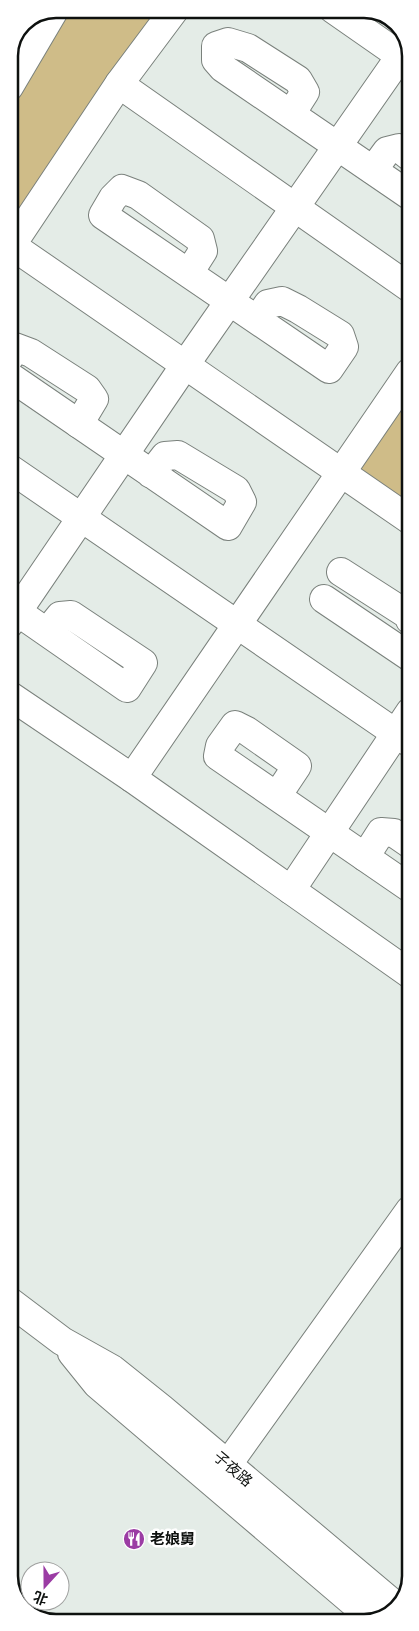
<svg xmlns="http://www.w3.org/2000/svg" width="419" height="1631" font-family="'Source Sans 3','Noto Sans SC',sans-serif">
  <rect width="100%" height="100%" fill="#e4ece7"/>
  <g fill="#cfbc88">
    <path d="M61 9H175L9 249V100Z"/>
    <path d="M410 372V520L341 473Z"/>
  </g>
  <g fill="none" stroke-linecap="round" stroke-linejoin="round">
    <g stroke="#7a817c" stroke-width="30">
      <g id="minor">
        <path d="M333 9 409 62"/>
        <path d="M119 84 410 288"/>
        <path d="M9 87 55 9"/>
        <path d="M291 114 305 92 298 80 248 48 228 42 216 46V60L223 68 409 195"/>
        <path d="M373 170 387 151 399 148 409 156"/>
        <path d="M11 245 410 520"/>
        <path d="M9 249 119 84 175 9"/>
        <path d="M189 273 203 251 200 239 138 195 122 189 113 198 103 215 329 369 344 347 340 335 298 309 282 301 268 304 257 320"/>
        <path d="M9 358 15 347 31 353 87 389 94 399 79 424"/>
        <path d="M9 376 228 526 242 502 236 490 178 455 165 456 151 474"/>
        <path d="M9 468 410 743"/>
        <path d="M341 572 408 615 410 620"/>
        <path d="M324 599 410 657"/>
        <path d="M9 606 127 688 143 663 71 615 60 616 47 632"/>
        <path d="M9 624 185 365 408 45"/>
        <path d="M9 695 132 778 410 974"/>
        <path d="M132 778 410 372"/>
        <path d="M277 796 297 766 247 731 235 725 220 746 218 756 410 888"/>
        <path d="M365 857 381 832 394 833 410 844"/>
        <path d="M291 890 410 712"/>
        <path d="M9 1301 62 1341 112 1369 162 1409 397 1607"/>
        <path d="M72 1353 97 1384 374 1620"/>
        <path d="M218 1478 410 1210"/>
      </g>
    </g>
    <use href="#minor" stroke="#fff" stroke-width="28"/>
  </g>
  <defs>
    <g id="restaurant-disc" transform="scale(1.125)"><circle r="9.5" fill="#9b3ca4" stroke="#fff"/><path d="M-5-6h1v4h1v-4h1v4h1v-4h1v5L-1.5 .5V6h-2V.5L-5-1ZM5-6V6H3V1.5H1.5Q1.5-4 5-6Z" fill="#fff"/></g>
  </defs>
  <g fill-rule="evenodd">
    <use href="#restaurant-disc" x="134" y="1539"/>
  </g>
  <g text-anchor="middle" stroke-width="5" stroke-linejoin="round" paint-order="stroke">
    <g font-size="15" fill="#0e110f" stroke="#fff">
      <text transform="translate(233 1469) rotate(40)" y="5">子夜路</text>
    </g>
    <g font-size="15" font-weight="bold" fill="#0e110f" stroke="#fff" text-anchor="start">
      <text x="150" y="1544">老娘舅</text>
    </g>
  </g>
  <path d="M0 0H419V1631H0ZM56 18H364A38 38 0 0 1 402 56V1576A38 38 0 0 1 364 1614H56A38 38 0 0 1 18 1576V56A38 38 0 0 1 56 18Z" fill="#fff" fill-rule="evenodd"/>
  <path fill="none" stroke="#0e110f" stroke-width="2.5" d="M56 18H364A38 38 0 0 1 402 56V1576A38 38 0 0 1 364 1614H56A38 38 0 0 1 18 1576V56A38 38 0 0 1 56 18Z"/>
  <g transform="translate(45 1586) rotate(201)"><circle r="24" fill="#ffffff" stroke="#9fa09f"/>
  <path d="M0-4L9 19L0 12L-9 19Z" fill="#9b3ca4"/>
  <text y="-8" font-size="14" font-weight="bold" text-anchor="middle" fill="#0e110f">北</text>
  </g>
</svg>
